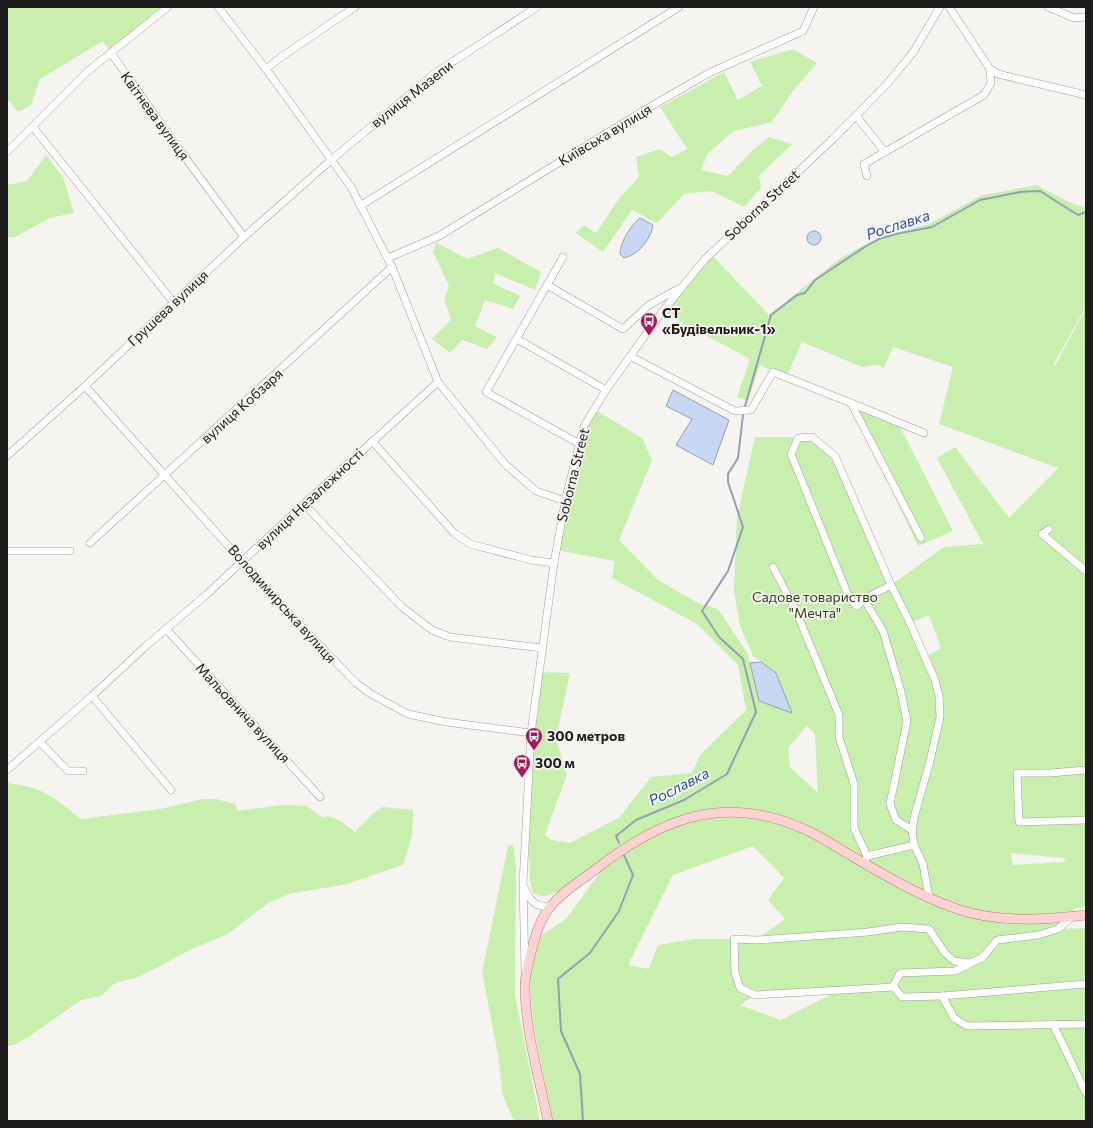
<svg xmlns="http://www.w3.org/2000/svg" width="1093" height="1128" font-family="Commissioner,sans-serif">
  <rect width="100%" height="100%" fill="#f6f4f0"/>
  <g fill="#c8efae" fill-rule="evenodd">
    <path d="M7 7H168L111 53 103 41 40 79 31 105 18 112 7 98Z"/>
    <path d="M793 49 817 63 793 91 772 122 734 131 708 153 701 170 728 176 753 150 769 137 792 144 759 176 761 188 744 207 711 191 684 194 657 223 632 210 603 252 576 233 584 225 596 233 620 197 639 177 636 157 660 149 672 157 687 149 660 107 724 72 738 100 762 86 750 62Z"/>
    <path d="M46 155 63 177 74 213 50 218 13 238 7 236V185L27 181Z"/>
    <path d="M1036 185 1069 202 1086 208V307L1053 365 1055 366 1086 308V907L1074 909 1073 916 1059 929 1086 928V1121H553C542 1063 522 999 534 940L566 919 612 856C598 868 561 896 542 896 540 896 536 894 533 893L530 880 527 772 538 672 570 673 556 739 567 774 545 835 551 840 570 843 619 818 651 777 692 773 700 755 746 710 738 665 697 624 612 578 615 561 556 550 578 443 594 409 642 438 652 460 619 540 658 580 698 603 718 609 748 654 759 701 776 673 753 656 740 626 734 591 737 517 755 437H812L835 456 891 585 944 547 983 544 937 458 955 447 1009 518 1058 468 939 424 953 367 893 347 884 368 878 365 862 367 802 342 786 377 760 365 748 401 737 397 750 359 662 312 710 253 769 315 839 259 879 237 929 224 980 196ZM929 615 941 648 926 657 911 623ZM807 726 815 734 818 793 790 767 788 748ZM753 846 784 878 768 900 785 919 757 939H694L658 945 649 969 628 965 673 875ZM1011 853 1064 858 1065 862 1013 865ZM838 991 781 1020 740 1005 755 995Z"/>
    <path d="M436 242 467 259 498 248 541 272 535 290 495 273 493 283 520 296 513 309 485 300 475 326 497 337 487 349 462 340 450 353 432 339 451 319 444 299 449 286 433 252Z"/>
    <path d="M851 403 899 425 953 531 918 546Z"/>
    <path d="M7 783C45 788 52 796 81 819L160 809 203 799H216L235 804 238 811 281 805 307 806 323 818 327 816 339 820 355 832 373 813 383 807 413 810 412 836 403 865 347 884 289 894 268 903 228 934 192 949 139 977 115 983 101 996 81 1000 30 1036 14 1045 7 1046Z"/>
    <path d="M513 844 516 866 515 995 540 1121H514L503 1096 498 1055 482 972 508 846Z"/>
  </g>
  <g fill="#c8d7f4" stroke="#959fb3">
    <path d="M640 218 653 225C651 239 638 255 624 258L620 254C620 242 631 225 640 218Z"/>
    <circle cx="814" cy="238" r="7"/>
    <path d="M673 390 729 420 713 465 676 445 692 419 666 406Z"/>
    <path d="M761 662 776 673 792 713 759 701 750 663Z"/>
  </g>
  <g fill="none" stroke-linecap="round" stroke-linejoin="round">
    <g stroke="#959fb3" stroke-width="2">
      <path d="M745 406 771 315 797 295 805 293 815 280 863 248 879 239 896 234 932 227 980 200 1020 192 1040 191 1078 215 1086 212"/>
      <path d="M619 843 616 836 636 820 684 800 727 774 756 712 743 659 719 637 702 611 728 571 743 527 728 482V474L738 458 743 415"/>
      <path d="M583 1121 580 1074 561 1031 558 979 590 953 619 911 633 875 623 853"/>
    </g>
    <g stroke="#a19e9b" stroke-width="8">
      <g id="minor">
        <path d="M218 7 266 69 351 187 392 267 438 382 505 464 536 491 565 501"/>
        <path d="M949 7 990 69"/>
        <path d="M1048 7 1074 18 1086 17"/>
        <path d="M111 53 178 148 244 237"/>
        <path d="M266 69 281 57 355 7"/>
        <path d="M856 116 885 152"/>
        <path d="M33 127 174 303"/>
        <path d="M7 152 88 71 168 7"/>
        <path d="M867 176 864 164 984 95 991 83 990 69 998 74 1086 95"/>
        <path d="M360 206 679 7"/>
        <path d="M563 257 486 392 578 443"/>
        <path d="M388 258 439 236 648 108 709 73 803 31 814 7"/>
        <path d="M547 285 623 329 649 305 678 289"/>
        <path d="M517 339 606 390"/>
        <path d="M630 356 735 411 751 410 773 372 851 403 921 538"/>
        <path d="M85 386 281 605 356 683 371 694 408 714 446 722 531 733"/>
        <path d="M851 403 924 433"/>
        <path d="M372 441 454 533 470 544 531 560 554 563"/>
        <path d="M7 456 85 386 244 237 330 161 434 74 537 7"/>
        <path d="M304 504 402 607 432 630 450 637 542 648"/>
        <path d="M1049 529 1042 534 1086 571"/>
        <path d="M90 543 392 267"/>
        <path d="M7 551H70"/>
        <path d="M773 567 796 611 839 715V737L854 784V828L867 856"/>
        <path d="M891 585 864 599 857 606 850 600 791 454 798 438 812 437 835 456 891 585 910 623 935 680 939 696 940 717 930 761 915 814 912 830 914 845 923 864 929 898"/>
        <path d="M864 599 883 631 901 692 907 721 890 804 896 820 912 830"/>
        <path d="M166 629 320 797"/>
        <path d="M92 696 171 790"/>
        <path d="M40 742 68 771H83"/>
        <path d="M7 770 92 696 146 646 206 595 304 504 438 382"/>
        <path d="M1086 770 1050 773H1017L1019 822 1086 820"/>
        <path d="M866 859 867 856 914 845"/>
        <path d="M524 887C529 900 537 910 552 905"/>
        <path d="M1073 916 1058 929 1038 935 997 940 983 957 955 971 900 973 893 986 902 997 942 996 1086 984"/>
        <path d="M525 971 523 883 531 733 554 563 566 497 584 426 606 390 662 312 705 259 833 139 887 84 914 51 940 7"/>
        <path d="M894 987 755 995 740 988 735 973 734 939 757 940 868 932 902 927 929 929 945 953 954 961 970 963"/>
        <path d="M942 996 954 1018 967 1026 1086 1024"/>
        <path d="M1053 1024 1086 1093"/>
      </g>
    </g>
    <g stroke="#af7f7e" stroke-width="10">
      <path id="major" d="M548 1121C539 1077 525 1030 525 985 525 974 529 963 531 953 535 937 540 917 552 905 563 891 582 880 596 869 659 820 721 794 799 827 815 833 830 843 845 852 881 873 917 895 957 909 998 923 1044 920 1086 915"/>
    </g>
    <use href="#minor" stroke="#fff" stroke-width="7"/>
    <use href="#major" stroke="#fed2d1" stroke-width="9"/>
  </g>
  <defs>
    <g id="bus-pin" transform="scale(0.9)"><path d="M0 17L-7.5 6A9.5 9.5 0 1 1 7.5 6Z" fill="#a81959" stroke="#f6f4f0"/><path d="M-5-6H5V4H4V6H2V4H-2V6H-4V4H-5ZM-3.5-4V0h7V-4ZM-3.5 1.2v1.5H-2V1.2ZM2 1.2v1.5H3.5V1.2Z" fill="#fff"/></g>
  </defs>
  <g fill-rule="evenodd">
    <use href="#bus-pin" x="649" y="321"/>
    <use href="#bus-pin" x="534" y="736"/>
    <use href="#bus-pin" x="522" y="763"/>
  </g>
  <g text-anchor="middle" stroke-width="3.5" stroke-linejoin="round" paint-order="stroke">
    <g font-size="14" fill="#1e1d1c" stroke="#f6f4f0">
      <text transform="translate(412 94) rotate(-38)" y="5">вулиця Мазепи</text>
      <text transform="translate(155 116) rotate(54)" y="5">Квітнева вулиця</text>
      <text transform="translate(605 135) rotate(-31)" y="5">Київська вулиця</text>
      <text transform="translate(762 205) rotate(-43)" y="5">Soborna Street</text>
      <text transform="translate(168 308) rotate(-43)" y="5">Грушева вулиця</text>
      <text transform="translate(242 406) rotate(-42)" y="5">вулиця Кобзаря</text>
      <text transform="translate(573 475) rotate(-76)" y="5">Soborna Street</text>
      <text transform="translate(310 499) rotate(-43)" y="5">вулиця Незалежності</text>
      <text transform="translate(282 604) rotate(48)" y="5">Володимирська вулиця</text>
      <text transform="translate(243 713) rotate(47)" y="5">Мальовнича вулиця</text>
    </g>
    <g font-size="14" font-weight="bold" fill="#1e1d1c" stroke="#f6f4f0" text-anchor="start">
      <text x="662" y="318">СТ<tspan x="662" dy="16">«Будівельник-1»</tspan></text>
      <text x="547" y="741">300 метров</text>
      <text x="535" y="768">300 м</text>
    </g>
    <g font-size="14" fill="#2b4614" stroke="#f6f4f0">
      <text x="815" y="602">Садове товариство<tspan x="815" dy="16">"Мечта"</tspan></text>
    </g>
    <g font-size="15" font-style="italic" fill="#2d52a3" stroke="#f6f4f0">
      <text transform="translate(898 225) rotate(-18)" y="5">Рославка</text>
      <text transform="translate(679 787) rotate(-27)" y="5">Рославка</text>
    </g>
  </g>
  <rect width="1093" height="1128" fill="none" stroke="#1e1d1c" stroke-width="16"/>
</svg>
